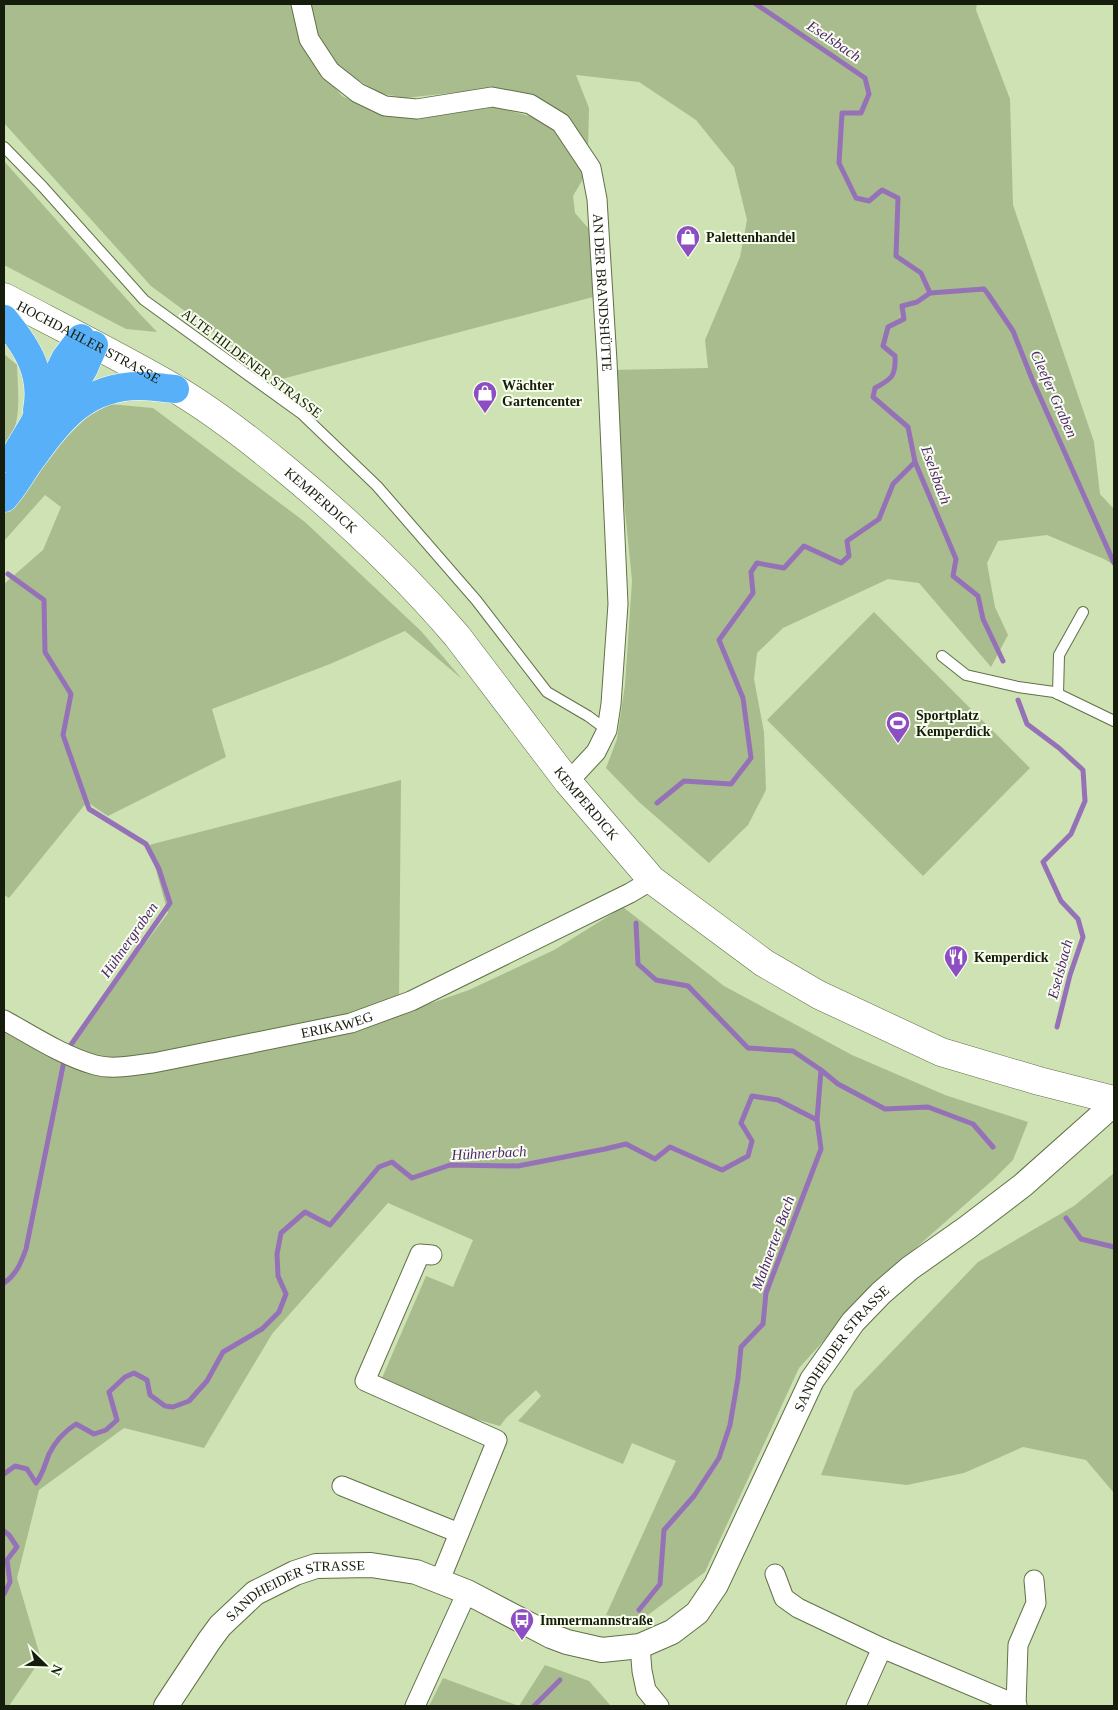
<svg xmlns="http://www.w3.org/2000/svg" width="1118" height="1710" font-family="'Times New Roman',serif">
  <rect width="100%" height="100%" fill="#cee2b3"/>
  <g fill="#a9bc8e">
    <path d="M4 4H291L310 59 342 96 387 116 432 115 496 107 540 119 562 138 586 174 573 196 575 213 589 229 593 297 278 380 151 286 4 123Z"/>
    <path d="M308 4H977L976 10 1010 99 1013 205 1094 442 1100 494 1114 509V565L1104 559 1047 535 998 541 987 563 995 607 1008 635 991 667 919 583 888 579 783 628 757 653 754 679 764 732 766 790 748 825 709 863 639 802 606 768 617 739 625 685 632 581 611 370 708 368 705 340 740 257 747 220 734 167 696 120 639 82 576 75 589 108 588 152 562 114 533 95 496 88 405 98 379 93 338 67 318 37Z"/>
    <path d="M4 161 139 313 157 332 126 329 4 265Z"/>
    <path d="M4 354 17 365C18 395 23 424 4 449Z"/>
    <path d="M109 404 153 408 305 522 421 631 462 679 405 631 330 664 212 709 226 757 108 816 87 802 9 898 4 895V584L43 550 61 507 45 495 4 541V513L14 503 47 456 86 418Z"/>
    <path d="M874 612 1030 768 923 876 767 720Z"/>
    <path d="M401 780 399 1000 333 1022 120 1063 67 1048 168 913 149 845Z"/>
    <path d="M623 907 724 986 852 1055 945 1095 1028 1122 1013 1160 994 1179 876 1283 799 1368 705 1572 640 1621 606 1615 676 1461 632 1443 623 1464 518 1421 541 1396 536 1390 506 1418 500 1426 472 1418 382 1378 426 1276 453 1287 473 1240 388 1203 272 1334 204 1448 124 1428 39 1490 17 1578 41 1659 9 1706H4V1028L115 1076 234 1056 377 1022 469 990 554 950Z"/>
    <path d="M1114 1173V1493L1086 1460 1023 1447 964 1473 907 1485 821 1475 854 1391 978 1262 1074 1206Z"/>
    <path d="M545 1665 589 1681 611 1706H519Z"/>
    <path d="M443 1678 519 1706H429Z"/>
  </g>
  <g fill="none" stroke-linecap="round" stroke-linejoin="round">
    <g stroke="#9572b8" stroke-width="5">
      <path d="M756 4 865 78 869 94 861 113H842L839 163 856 198 869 201 882 190 898 198 896 256 921 273 930 293 917 302 902 306 904 319 888 327 883 346 895 356C896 376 892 379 875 388L873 397 908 427 915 462 956 559 953 576 978 596 983 619 1003 661"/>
      <path d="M930 293 984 289 988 294 1013 331 1032 379 1114 563"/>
      <path d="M8 574 44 600 45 652 71 694 63 735 89 809 146 844 159 869 170 903 70 1046"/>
      <path d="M1018 700 1027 724 1059 748 1083 770 1085 801 1071 834 1043 862 1061 901 1078 919 1083 937 1070 975 1057 1027"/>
      <path d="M657 803 684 781 731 784 751 758 743 698 719 640 753 593 751 572 757 563 784 568 804 546 841 563 849 556 847 541 879 519 893 484 915 462"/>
      <path d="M636 923 638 964 656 980 688 986 748 1048 793 1051 821 1070 838 1084 885 1109 928 1107 973 1124 993 1147"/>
      <path d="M1066 1218 1081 1239 1114 1247"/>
      <path d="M4 1283C16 1275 21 1263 26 1249L64 1061"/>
      <path d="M4 1474 15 1466 27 1469 36 1483C43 1474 45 1464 49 1454 55 1442 65 1431 76 1424L94 1434 106 1430 117 1420 109 1392 125 1377 134 1373 147 1380 150 1395 165 1406 173 1407 189 1401 207 1381 223 1352 262 1329 279 1312 286 1294 278 1276 277 1254 281 1233 305 1212 330 1225 379 1167 392 1162 412 1178 450 1165 518 1166 605 1149 626 1144 655 1159 670 1147 722 1170 748 1156 752 1141 741 1123 752 1096 778 1100 817 1120 821 1070"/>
      <path d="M4 1531 9 1535 17 1547 7 1560 10 1582 4 1594"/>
      <path d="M639 1610 660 1584 664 1530 694 1496 719 1458 730 1425 738 1378 741 1347 763 1324 766 1293 821 1149 817 1120"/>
      <path d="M534 1706 560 1680"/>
    </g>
    <g stroke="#607147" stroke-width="12">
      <g id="service">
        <path d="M4 147 43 187 144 300 302 414 377 486 476 600 547 692 588 716 607 730"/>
        <path d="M942 656 966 675 1018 687 1054 692 1114 721"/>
        <path d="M1058 694 1059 655 1083 612"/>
      </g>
    </g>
    <g stroke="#607147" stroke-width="21">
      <g id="minor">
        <path id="s1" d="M301 4 309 39 330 71 358 93 385 106 417 109 492 97 530 104 561 123 591 168 597 199 607 361 618 604 611 704 607 730 596 752 568 782"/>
        <path id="s2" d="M4 1020C33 1036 63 1056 95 1065 113 1070 135 1065 153 1063L351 1023 411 1001 630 893 652 880"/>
        <path d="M432 1255 420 1254 365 1381 497 1440 440 1580"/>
        <path d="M342 1486 459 1533"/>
        <path d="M775 1574 784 1598 798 1608 882 1648 1017 1705"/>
        <path d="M640 1646 642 1671 646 1690 659 1706"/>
        <path d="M415 1706 467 1592"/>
        <path d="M856 1706 882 1648"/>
        <path d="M1016 1706 1018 1645 1036 1603 1034 1580"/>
      </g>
    </g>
    <g stroke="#607147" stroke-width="26">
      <g id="tertiary">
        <path id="s3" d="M166 1706 209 1641 220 1626 255 1593 295 1573 316 1566 371 1565 416 1572 467 1592 551 1636 567 1642 602 1650 640 1646 672 1632 697 1613 716 1585 812 1380 853 1322 881 1293 910 1268 968 1227 1023 1185 1114 1104"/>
      </g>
    </g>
    <g stroke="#607147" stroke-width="29">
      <g id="secondary">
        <path id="s4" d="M4 297C61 327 119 356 174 388 213 411 249 439 284 468 346 519 405 575 457 636L568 782 652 880 764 963 819 995 941 1052 1039 1081 1114 1100"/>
      </g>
    </g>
    <g stroke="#fff" stroke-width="29">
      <g id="motorway">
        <path d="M4 319C27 347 44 373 37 410"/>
        <path d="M56 416 84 368 94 345"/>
        <path d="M12 460 33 425 65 359 81 338"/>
        <path d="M4 498C15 486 23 470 33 457 62 417 87 386 140 386 152 386 163 388 175 389"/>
      </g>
    </g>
    <use href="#service" stroke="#fff" stroke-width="10"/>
    <use href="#minor" stroke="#fff" stroke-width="19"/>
    <use href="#tertiary" stroke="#fff" stroke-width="24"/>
    <use href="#secondary" stroke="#fff" stroke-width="28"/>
    <use href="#motorway" stroke="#58b0f8" stroke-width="28"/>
  </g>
  <defs>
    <g id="shop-pin" transform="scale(1.25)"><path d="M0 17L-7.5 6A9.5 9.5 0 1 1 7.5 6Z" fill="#8d4dc3" stroke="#f6feeb"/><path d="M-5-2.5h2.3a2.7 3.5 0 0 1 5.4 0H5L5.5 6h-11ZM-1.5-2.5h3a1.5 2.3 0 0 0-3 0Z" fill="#fff"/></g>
    <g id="stadium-pin" transform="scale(1.25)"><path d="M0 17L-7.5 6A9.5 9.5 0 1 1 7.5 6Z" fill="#8d4dc3" stroke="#f6feeb"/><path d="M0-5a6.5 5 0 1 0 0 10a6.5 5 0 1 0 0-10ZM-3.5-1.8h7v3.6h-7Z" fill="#fff"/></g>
    <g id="restaurant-pin" transform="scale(1.25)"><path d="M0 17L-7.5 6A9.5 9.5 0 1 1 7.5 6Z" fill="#8d4dc3" stroke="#f6feeb"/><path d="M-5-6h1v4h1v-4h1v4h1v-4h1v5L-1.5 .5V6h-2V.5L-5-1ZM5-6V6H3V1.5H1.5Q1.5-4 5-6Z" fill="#fff"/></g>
    <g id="bus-pin" transform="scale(1.25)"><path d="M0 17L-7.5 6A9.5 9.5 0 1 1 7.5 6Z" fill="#8d4dc3" stroke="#f6feeb"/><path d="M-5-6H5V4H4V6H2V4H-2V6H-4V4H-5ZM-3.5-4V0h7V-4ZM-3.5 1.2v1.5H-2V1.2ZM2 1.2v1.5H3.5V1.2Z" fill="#fff"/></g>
  </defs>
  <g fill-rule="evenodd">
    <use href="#shop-pin" x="688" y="237"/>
    <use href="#shop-pin" x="485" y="393"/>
    <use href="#stadium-pin" x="898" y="723"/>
    <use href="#restaurant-pin" x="956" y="957"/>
    <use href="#bus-pin" x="522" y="1620"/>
  </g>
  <g text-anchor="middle" stroke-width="4" stroke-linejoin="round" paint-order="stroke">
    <g font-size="14" font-weight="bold" fill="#171d0c" stroke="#f6feeb" text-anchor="start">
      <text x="706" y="242">Palettenhandel</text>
      <text x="502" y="390">Wächter<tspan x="502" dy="16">Gartencenter</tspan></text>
      <text x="916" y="720">Sportplatz<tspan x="916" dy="16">Kemperdick</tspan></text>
      <text x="974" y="962">Kemperdick</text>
      <text x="540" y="1625">Immermannstraße</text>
    </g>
    <g font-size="14" fill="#171d0c" stroke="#f6feeb">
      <text dy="5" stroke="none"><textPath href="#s1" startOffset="502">AN DER BRANDSHÜTTE</textPath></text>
      <text dy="5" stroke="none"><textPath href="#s4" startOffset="96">HOCHDAHLER STRASSE</textPath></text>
      <text transform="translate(252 363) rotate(37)" y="5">ALTE HILDENER STRASSE</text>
      <text dy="5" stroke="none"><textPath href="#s4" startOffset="378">KEMPERDICK</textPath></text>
      <text dy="5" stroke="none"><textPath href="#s4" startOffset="782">KEMPERDICK</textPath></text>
      <text dy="5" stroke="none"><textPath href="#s2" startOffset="348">ERIKAWEG</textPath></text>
      <text dy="5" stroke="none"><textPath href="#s3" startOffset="922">SANDHEIDER STRASSE</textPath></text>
      <text dy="5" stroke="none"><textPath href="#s3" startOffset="184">SANDHEIDER STRASSE</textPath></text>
    </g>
    <g font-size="15" font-style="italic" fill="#4e1f73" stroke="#f6feeb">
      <text transform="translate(834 41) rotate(34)" y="5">Eselsbach</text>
      <text transform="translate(1054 394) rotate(66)" y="5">Cleefer Graben</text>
      <text transform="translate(936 475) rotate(70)" y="5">Eselsbach</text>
      <text transform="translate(129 940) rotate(-55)" y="5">Hühnergraben</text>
      <text transform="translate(1060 969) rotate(-75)" y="5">Eselsbach</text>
      <text transform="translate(489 1153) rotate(-3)" y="5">Hühnerbach</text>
      <text transform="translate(773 1243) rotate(-70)" y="5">Mahnerter Bach</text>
    </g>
  </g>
  <rect width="1118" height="1710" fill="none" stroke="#171d0c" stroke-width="10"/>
  <g transform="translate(45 1665) rotate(113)" stroke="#f6feeb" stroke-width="4" paint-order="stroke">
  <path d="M0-4L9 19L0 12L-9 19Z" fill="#171d0c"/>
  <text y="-8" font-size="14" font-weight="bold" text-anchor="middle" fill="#171d0c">N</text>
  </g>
</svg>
